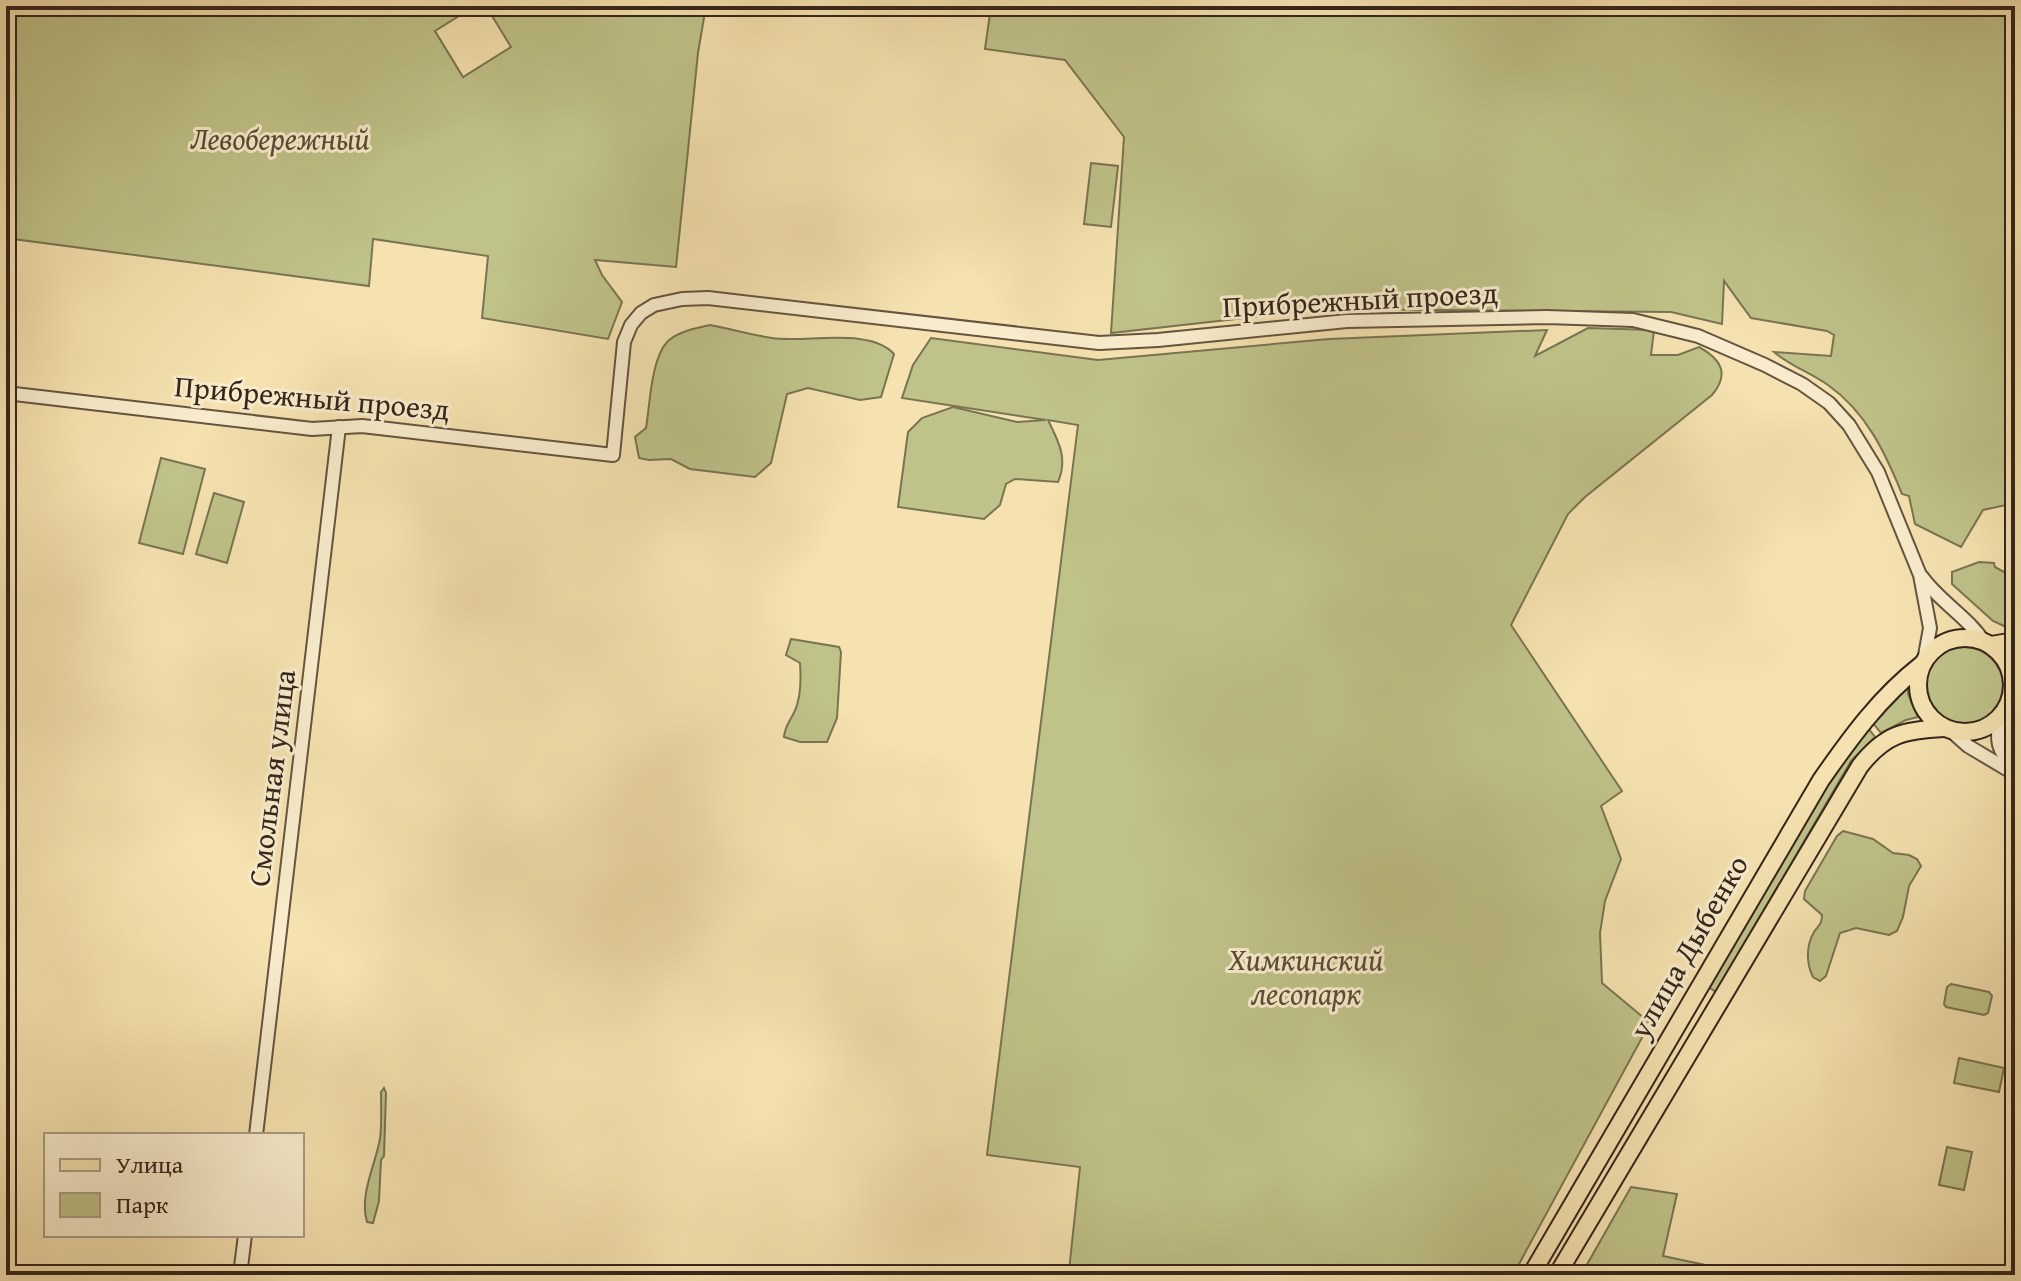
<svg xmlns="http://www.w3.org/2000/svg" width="2021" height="1281" font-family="'Gentium Book Plus',serif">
  <rect width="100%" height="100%" fill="#f5e2b0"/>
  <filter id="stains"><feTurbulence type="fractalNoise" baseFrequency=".0025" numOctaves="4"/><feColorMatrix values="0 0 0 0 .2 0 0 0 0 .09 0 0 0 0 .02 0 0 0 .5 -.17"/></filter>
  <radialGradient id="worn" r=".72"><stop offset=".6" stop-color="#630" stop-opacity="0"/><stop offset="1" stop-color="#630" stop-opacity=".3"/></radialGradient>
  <g fill="#bfc289" stroke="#7a7452" stroke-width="2">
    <path d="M6 6H475L435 31 463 77 511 47 486 6H706L698 53 676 267 595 260 602 275 622 302 608 339 482 318 488 256 373 239 369 286 6 238Z"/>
    <path d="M991 6H2015V511L2006 505 1983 510 1961 547 1915 524 1909 496 1902 494C1885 452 1866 412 1828 385 1811 373 1789 365 1774 352L1831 356 1834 335 1827 331 1751 318 1724 281 1722 324 1671 312 1326 309 1111 333 1124 137 1065 60 985 49Z"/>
    <path d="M1091 163 1118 166 1111 227 1084 224Z"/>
    <path d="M710 325C731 329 752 335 772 338 806 343 871 327 894 354L881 397 860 400 808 388 787 394 771 463 755 477 690 469 671 459 649 460 639 458 635 437 646 428C650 404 651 358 668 341 679 331 697 328 710 325Z"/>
    <path d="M1588 328 1654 330 1651 355H1678L1699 347C1721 359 1730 374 1712 395L1585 497 1568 514 1511 625 1622 791 1601 806 1621 859 1605 901 1600 933 1602 983 1650 1023 1513 1275H1098L1069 1271 1080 1167 987 1155 1078 425 1048 420C1059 442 1068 459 1058 482L1015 479 1006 484 1000 505 984 519 898 507 908 432 922 418 953 407 1017 422 1046 420 902 398 913 365 931 338 1098 360 1329 339 1547 330 1535 356Z"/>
    <path d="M161 458 205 469 183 554 139 543Z"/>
    <path d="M214 493 244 502 227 563 196 554Z"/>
    <path d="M1979 562 1994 563 1995 567 2015 578V617H2011L2004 626 1993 621 1952 584V572Z"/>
    <path d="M791 639 839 647 841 652 837 718 827 742H800L784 737C785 723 794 717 797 705 801 692 801 676 800 663L786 655Z"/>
    <circle cx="1964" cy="686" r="39"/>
    <path d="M1908 685V694L1918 717 1906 720 1881 733 1873 723Z"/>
    <path d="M1868 728 1875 737 1851 761 1716 992 1707 986 1839 762Z"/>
    <path d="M1843 831 1873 839 1893 853 1909 855 1917 859 1921 866 1909 886 1903 917 1897 931 1889 935 1856 928 1840 933 1826 976 1820 981 1813 977C1806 963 1806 946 1814 932 1819 925 1822 924 1822 915L1804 899 1805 891 1837 836Z"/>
    <path d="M1951 984 1989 992 1992 996 1988 1013 1984 1015 1946 1007 1944 1004 1947 987Z"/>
    <path d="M1959 1058 2004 1068 1999 1092 1954 1083Z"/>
    <path d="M384 1088 386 1093 384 1156 381 1160 379 1201 373 1223 367 1222C359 1195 375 1166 380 1139 382 1124 381 1108 381 1092Z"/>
    <path d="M1947 1147 1972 1152 1964 1190 1939 1185Z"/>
    <path d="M1631 1187 1677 1194 1663 1256 1738 1272 1740 1275H1581Z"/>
  </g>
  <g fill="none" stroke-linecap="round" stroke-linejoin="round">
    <g stroke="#655440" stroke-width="16">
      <g id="minor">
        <path d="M6 393 312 429 362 426 613 455 624 342 631 325 641 313 654 305 682 299 708 298 1099 343 1158 340 1347 321 1547 317 1633 320 1698 336 1765 365 1802 384 1829 403 1849 425 1878 472 1920 575 1930 628 1924 661"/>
        <path d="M1922 577C1940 602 1968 617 1984 642"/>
        <path d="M2001 716C1995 739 1997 752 2015 767"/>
        <path d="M1950 730 1968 746 2015 774"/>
        <path d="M256 1135 339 427"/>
        <path d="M240 1275 245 1235"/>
      </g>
    </g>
    <g stroke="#35251b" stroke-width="20">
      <g id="major">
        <circle cx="1965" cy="685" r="47"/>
        <path d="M1991 645 2015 641"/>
        <path d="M1531 1275 1821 780C1851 737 1880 697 1921 665"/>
        <path d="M1557 1275 1860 766C1885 734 1904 730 1944 728"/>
      </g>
    </g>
    <use href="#minor" stroke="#f8eccc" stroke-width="12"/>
    <use href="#major" stroke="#f5e2b0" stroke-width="16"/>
  </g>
  <g text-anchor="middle" stroke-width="6" stroke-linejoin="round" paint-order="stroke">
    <g font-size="30" font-style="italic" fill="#584c36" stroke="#f8eccc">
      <text x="280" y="149">Левобережный</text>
      <text x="1306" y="970">Химкинский<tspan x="1306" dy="34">лесопарк</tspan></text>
    </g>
    <g font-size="30" fill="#35251b" stroke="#f8eccc">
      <text transform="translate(1360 300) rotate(-3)" y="10">Прибрежный проезд</text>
      <text transform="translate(312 398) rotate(5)" y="10">Прибрежный проезд</text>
      <text transform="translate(272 778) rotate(-83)" y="10">Смольная улица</text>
      <text transform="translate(1689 947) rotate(-60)" y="10">улица Дыбенко</text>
    </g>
  </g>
  <rect width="2021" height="1281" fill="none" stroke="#f5e2b0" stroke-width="32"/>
  <rect x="8" y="8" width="2005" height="1265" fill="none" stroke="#35251b" stroke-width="4"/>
  <rect x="16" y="16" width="1989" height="1249" fill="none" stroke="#35251b" stroke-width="2"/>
  <rect x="44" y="1133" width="260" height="104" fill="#f8eccc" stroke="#aa9c85" stroke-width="2"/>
  <rect x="60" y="1159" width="40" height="12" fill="#f5e2b0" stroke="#aa9c85" stroke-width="2"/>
  <text x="116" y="1173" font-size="24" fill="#35251b">Улица</text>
  <rect x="60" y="1193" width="40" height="24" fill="#bfc289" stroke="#aa9c85" stroke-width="2"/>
  <text x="116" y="1213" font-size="24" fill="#35251b">Парк</text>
  <rect width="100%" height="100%" filter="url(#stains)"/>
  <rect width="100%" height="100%" fill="url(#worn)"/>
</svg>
